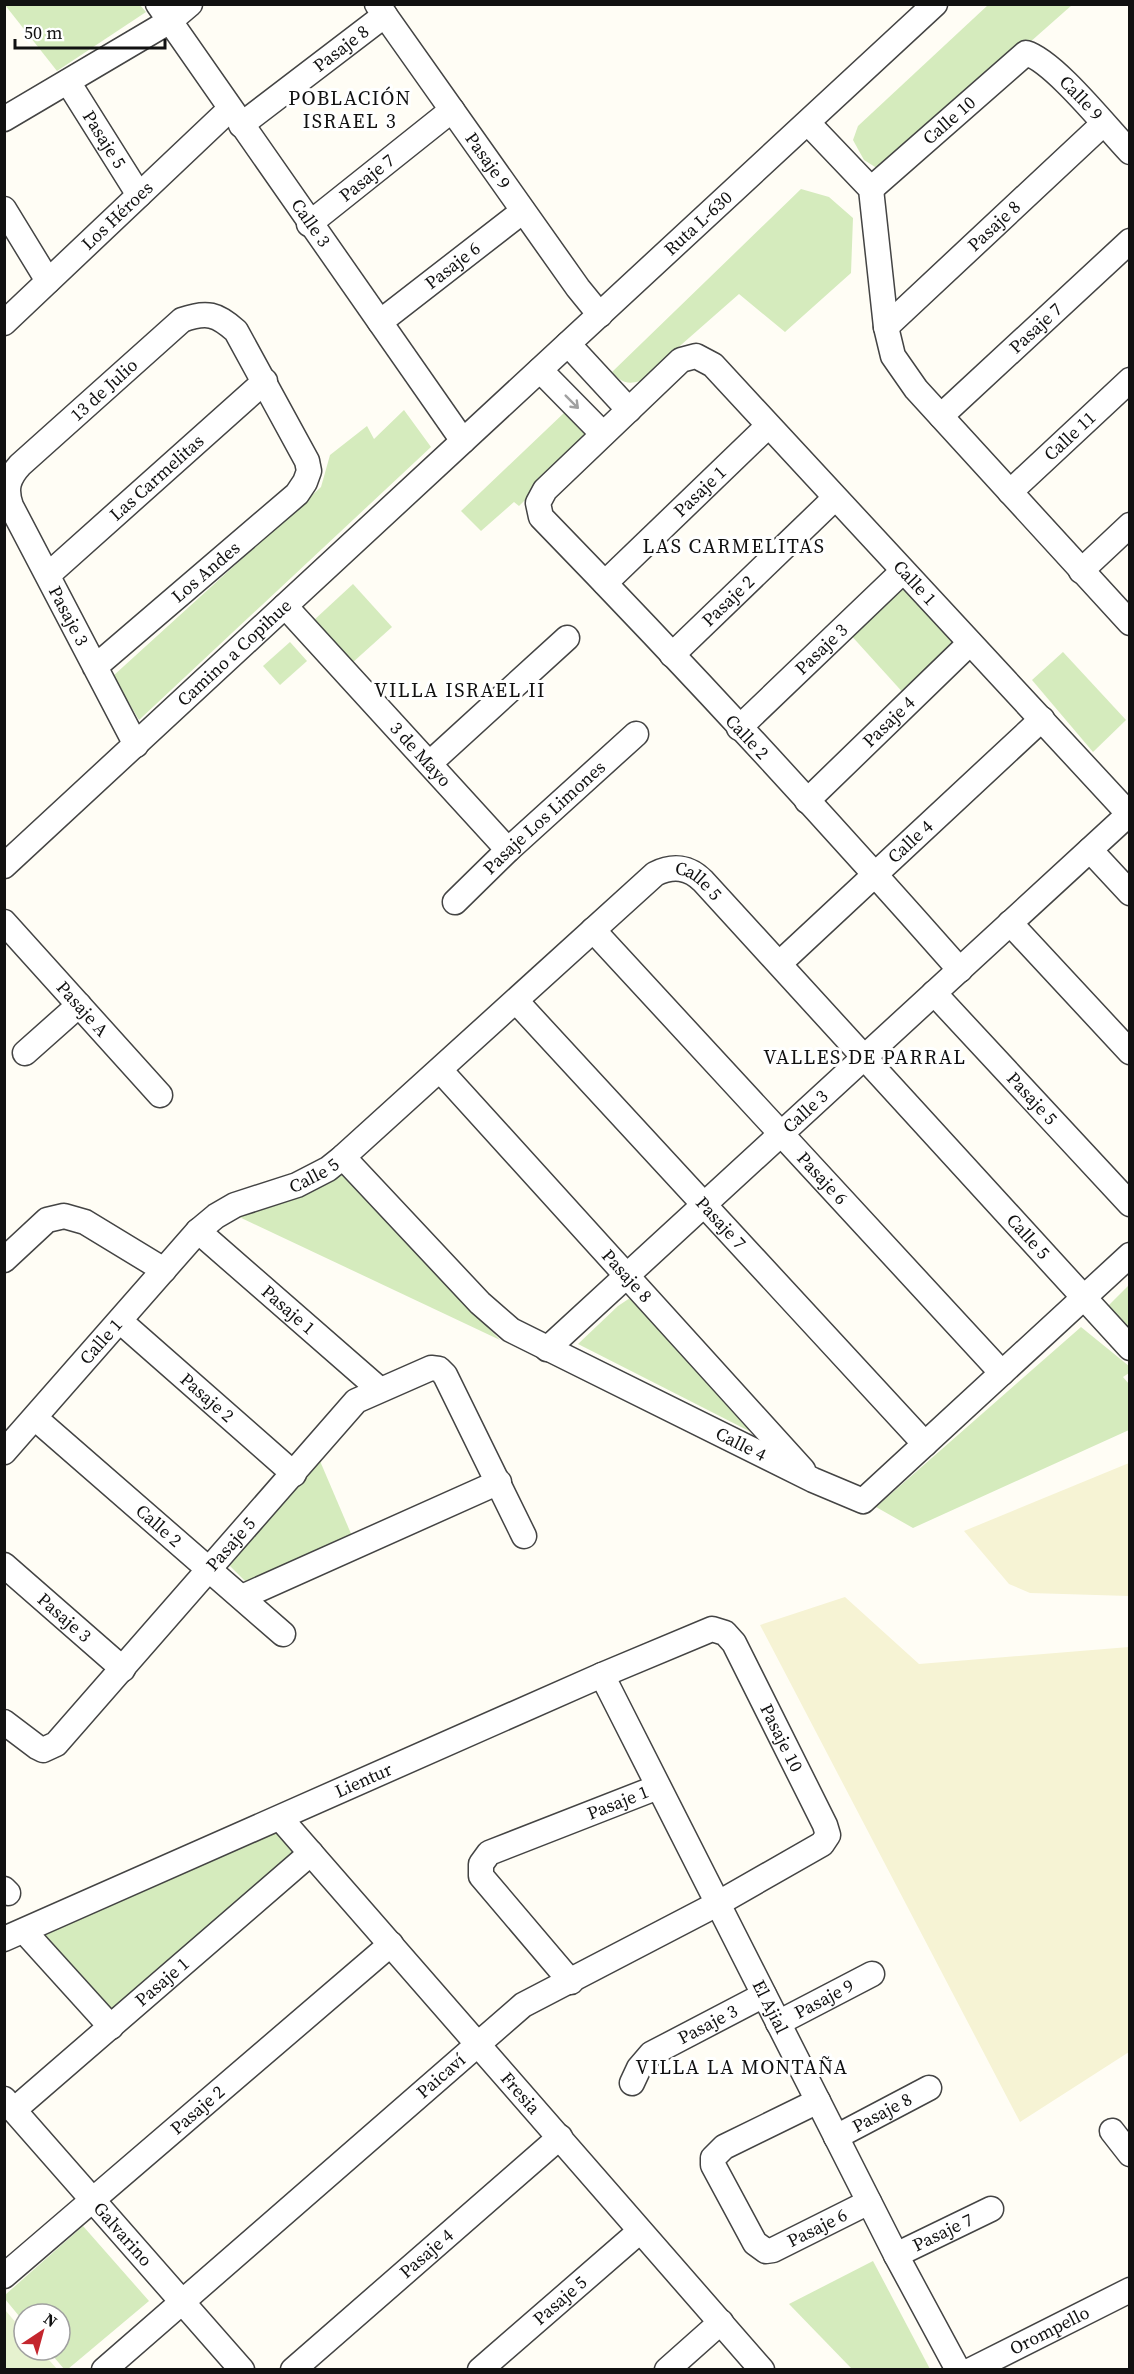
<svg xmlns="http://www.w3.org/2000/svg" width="1134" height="2374" font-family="'Source Serif 4',serif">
  <rect width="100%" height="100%" fill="#fffdf5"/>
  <g fill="#f6f3d4">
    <path d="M1129 1463V1596L1030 1593 1009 1584 964 1531Z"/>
    <path d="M845 1597 919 1664 1129 1647V2052L1020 2122 760 1625Z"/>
  </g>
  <g fill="#d5ebbd">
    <path d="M5 5H140L146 12 57 71Z"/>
    <path d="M988 5H1072L883 172 864 160 853 140 858 126Z"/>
    <path d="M801 189 829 197 853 218 851 273 785 332 739 294 640 381C627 385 621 382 612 372Z"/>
    <path d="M404 410 431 447 139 720 113 676 321 487 330 455 367 426 374 439Z"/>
    <path d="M566 411 587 433 584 442 519 506 514 502 481 531 461 511Z"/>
    <path d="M902 579 963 643 906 696 848 632Z"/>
    <path d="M353 584 392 627 352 663 313 621Z"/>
    <path d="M290 642 307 661 280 685 263 666Z"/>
    <path d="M1063 652 1126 720 1093 752 1032 680Z"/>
    <path d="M340 1172 500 1340 235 1215Z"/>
    <path d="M1129 1285V1335L1106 1308Z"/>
    <path d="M630 1298 755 1434 578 1344 618 1306Z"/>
    <path d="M1081 1327 1129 1366V1373L1123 1377 1129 1384V1430L913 1528 876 1507Z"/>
    <path d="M320 1461 352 1536 247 1583 229 1565Z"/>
    <path d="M279 1825 303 1852 111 2020 33 1933Z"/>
    <path d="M83 2226 149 2301 68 2369H64L48 2350H60V2314H24V2322L5 2299V2295Z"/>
    <path d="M873 2261 930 2369H852L789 2304Z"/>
  </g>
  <path fill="#e6f2cf" d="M5 2310 24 2332V2350H40L57 2369H5Z"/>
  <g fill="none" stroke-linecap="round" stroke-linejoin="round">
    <g stroke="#444" stroke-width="27">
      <g id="minor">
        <path id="s1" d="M158 4 463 441"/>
        <path id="s2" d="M377 4 578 288 600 315"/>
        <path id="s3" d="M68 82 139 195"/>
        <path d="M4 119 170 21 190 4"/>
        <path d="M808 123 871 189 886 327 893 356 916 389 1130 623"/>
        <path id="s4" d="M241 125 385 15"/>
        <path id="s5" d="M871 189 1026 53C1054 61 1107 128 1130 152"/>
        <path d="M4 209 48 281"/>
        <path id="s6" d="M309 224 452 110"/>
        <path id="s7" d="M380 322 523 211"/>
        <path id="s8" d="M4 323 230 109"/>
        <path id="s9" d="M886 327 1103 124"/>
        <path d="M568 344 629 410"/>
        <path d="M540 370 603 434"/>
        <path id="s10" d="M941 416 1130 241"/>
        <path id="s11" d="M1010 492 1130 380"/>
        <path d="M1081 571 1130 525"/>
        <path id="s12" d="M48 575 265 381"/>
        <path id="s13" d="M605 583 768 426"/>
        <path id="s14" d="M285 606 508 850"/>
        <path id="s15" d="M672 655 835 498"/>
        <path id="s16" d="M95 667 297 494 305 482 309 471 307 461 236 331C217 314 207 311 182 320L20 465C8 478 5 489 11 506L136 745"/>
        <path id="s17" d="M739 728 903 571"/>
        <path d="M430 763 567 638"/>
        <path id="s18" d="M807 801 970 643"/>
        <path d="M1090 850 1130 893"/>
        <path id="s19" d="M4 866 935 4"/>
        <path id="s20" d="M455 902 508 850 636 734"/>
        <path id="s21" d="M4 922 160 1095"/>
        <path d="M1010 923 1130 1052"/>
        <path id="s22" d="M593 930 1002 1373"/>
        <path id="s23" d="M780 963 1042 719"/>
        <path id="s24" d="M960 970C824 816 684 664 541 517L538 503 545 490 681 360 696 356 713 365 1129 814"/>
        <path id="s25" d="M934 993 1130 1204"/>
        <path id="s26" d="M516 1001 925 1444"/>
        <path d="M25 1053 79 1005"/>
        <path id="s27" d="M440 1070 803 1470"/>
        <path id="s28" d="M343 1157 480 1303 511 1330 813 1480 863 1501 1130 1255"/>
        <path id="s29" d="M198 1231 379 1389"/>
        <path d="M4 1260 47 1220 64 1216 85 1222 164 1270"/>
        <path id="s30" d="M120 1321 294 1474"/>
        <path id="s31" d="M547 1349 1130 813"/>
        <path id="s32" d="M35 1418 283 1634"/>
        <path id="s33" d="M4 1452 198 1231 216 1216 235 1205 297 1185 328 1169 343 1157 655 874C673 865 689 867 703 881L1130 1348"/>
        <path id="s34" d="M4 1565 123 1669"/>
        <path d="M242 1597 499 1482"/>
        <path id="s35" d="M602 1675 896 2255 958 2370"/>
        <path id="s36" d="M4 1722 37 1747 43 1750 56 1744 356 1401 431 1368 439 1369 445 1375 524 1536"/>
        <path id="s37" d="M281 1819 762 2370"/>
        <path d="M4 1889 8 1893"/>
        <path d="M24 1931 111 2027"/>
        <path id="s38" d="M4 1939 602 1675 712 1629 725 1633 734 1643 825 1825 828 1835 822 1844 717 1904 523 2005 104 2370"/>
        <path id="s39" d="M571 1982 481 1876V1864L489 1853 658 1787"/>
        <path id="s40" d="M778 2023 872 1974"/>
        <path id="s41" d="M632 2083 639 2068 651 2054 764 1995"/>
        <path id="s42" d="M4 2099 242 2370"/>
        <path id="s43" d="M818 2101 724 2147 713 2158V2165L755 2243 766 2251 773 2250 869 2202"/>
        <path id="s44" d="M14 2110 311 1853"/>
        <path d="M1112 2131 1130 2154"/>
        <path id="s45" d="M836 2137 929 2088"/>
        <path id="s46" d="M896 2255 991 2209"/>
        <path id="s47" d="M4 2276 391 1944"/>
        <path id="s48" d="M293 2370 560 2137"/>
        <path id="s49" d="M480 2370 640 2231"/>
        <path d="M667 2370 721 2322"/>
        <path id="s50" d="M971 2370 1130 2290"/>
      </g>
    </g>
    <use href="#minor" stroke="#fff" stroke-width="24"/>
  </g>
  <defs><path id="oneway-shaft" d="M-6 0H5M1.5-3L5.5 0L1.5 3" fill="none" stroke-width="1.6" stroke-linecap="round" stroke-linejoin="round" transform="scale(1.5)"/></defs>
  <use stroke="#a0a0a0" href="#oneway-shaft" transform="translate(572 402) rotate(45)"/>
  <g text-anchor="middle" stroke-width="6" stroke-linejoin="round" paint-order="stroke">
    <g font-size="18" fill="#111" stroke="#fff">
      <text dy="6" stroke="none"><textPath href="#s4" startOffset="126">Pasaje 8</textPath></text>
      <text dy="6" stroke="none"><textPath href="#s5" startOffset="278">Calle 9</textPath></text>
      <text dy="6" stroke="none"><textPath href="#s5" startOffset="104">Calle 10</textPath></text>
      <text dy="6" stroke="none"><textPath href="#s3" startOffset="68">Pasaje 5</textPath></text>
      <text dy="6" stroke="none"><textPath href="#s2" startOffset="192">Pasaje 9</textPath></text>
      <text dy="6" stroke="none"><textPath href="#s6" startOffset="74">Pasaje 7</textPath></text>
      <text dy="6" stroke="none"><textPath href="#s8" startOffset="156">Los Héroes</textPath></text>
      <text dy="6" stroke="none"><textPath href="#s19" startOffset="946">Ruta L-630</textPath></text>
      <text dy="6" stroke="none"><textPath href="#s1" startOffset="267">Calle 3</textPath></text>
      <text dy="6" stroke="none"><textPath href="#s9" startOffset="148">Pasaje 8</textPath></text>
      <text dy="6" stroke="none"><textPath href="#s7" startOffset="92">Pasaje 6</textPath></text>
      <text dy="6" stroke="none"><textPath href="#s10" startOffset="129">Pasaje 7</textPath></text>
      <text transform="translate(104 390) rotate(-42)" y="6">13 de Julio</text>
      <text dy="6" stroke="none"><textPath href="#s11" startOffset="82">Calle 11</textPath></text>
      <text dy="6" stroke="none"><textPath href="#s12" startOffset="146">Las Carmelitas</textPath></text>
      <text dy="6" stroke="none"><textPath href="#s13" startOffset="132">Pasaje 1</textPath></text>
      <text dy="6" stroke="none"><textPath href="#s16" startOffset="146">Los Andes</textPath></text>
      <text dy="6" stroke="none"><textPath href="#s24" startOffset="1166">Calle 1</textPath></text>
      <text dy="6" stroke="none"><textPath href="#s15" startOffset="78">Pasaje 2</textPath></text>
      <text dy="6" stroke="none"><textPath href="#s16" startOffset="896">Pasaje 3</textPath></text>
      <text dy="6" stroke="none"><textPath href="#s17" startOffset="114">Pasaje 3</textPath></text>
      <text dy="6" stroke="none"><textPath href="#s19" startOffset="314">Camino a Copihue</textPath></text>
      <text dy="6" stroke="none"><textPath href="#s18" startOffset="114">Pasaje 4</textPath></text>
      <text transform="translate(747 737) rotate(47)" y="6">Calle 2</text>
      <text dy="6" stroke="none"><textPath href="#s14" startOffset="201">3 de Mayo</textPath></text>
      <text dy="6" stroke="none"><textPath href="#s20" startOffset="123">Pasaje Los Limones</textPath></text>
      <text dy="6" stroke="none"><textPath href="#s23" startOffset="178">Calle 4</textPath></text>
      <text dy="6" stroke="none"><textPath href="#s33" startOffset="928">Calle 5</textPath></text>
      <text dy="6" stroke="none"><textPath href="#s21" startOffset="117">Pasaje A</textPath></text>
      <text dy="6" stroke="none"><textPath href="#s25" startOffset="144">Pasaje 5</textPath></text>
      <text dy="6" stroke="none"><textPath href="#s31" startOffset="351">Calle 3</textPath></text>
      <text dy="6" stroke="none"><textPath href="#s33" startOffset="424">Calle 5</textPath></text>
      <text dy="6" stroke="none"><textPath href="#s22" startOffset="338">Pasaje 6</textPath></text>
      <text dy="6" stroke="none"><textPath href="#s26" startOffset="302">Pasaje 7</textPath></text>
      <text dy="6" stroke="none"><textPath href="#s33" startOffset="1414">Calle 5</textPath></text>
      <text dy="6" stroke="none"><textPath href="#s27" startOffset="278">Pasaje 8</textPath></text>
      <text dy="6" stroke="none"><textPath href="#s29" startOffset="120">Pasaje 1</textPath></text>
      <text dy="6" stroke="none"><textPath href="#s33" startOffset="147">Calle 1</textPath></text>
      <text dy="6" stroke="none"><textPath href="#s30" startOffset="116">Pasaje 2</textPath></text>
      <text dy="6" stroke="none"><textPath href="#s28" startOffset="498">Calle 4</textPath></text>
      <text dy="6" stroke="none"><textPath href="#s32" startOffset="164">Calle 2</textPath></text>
      <text dy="6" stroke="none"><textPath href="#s36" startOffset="328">Pasaje 5</textPath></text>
      <text dy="6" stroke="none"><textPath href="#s34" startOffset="80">Pasaje 3</textPath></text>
      <text dy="6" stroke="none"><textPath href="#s38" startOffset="906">Pasaje 10</textPath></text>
      <text dy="6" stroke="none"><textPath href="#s38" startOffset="393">Lientur</textPath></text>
      <text dy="6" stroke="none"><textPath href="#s39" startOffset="303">Pasaje 1</textPath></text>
      <text dy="6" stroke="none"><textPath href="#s44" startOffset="196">Pasaje 1</textPath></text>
      <text dy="6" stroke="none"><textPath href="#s40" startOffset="52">Pasaje 9</textPath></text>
      <text dy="6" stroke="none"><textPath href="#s35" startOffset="372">El Ajial</textPath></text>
      <text dy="6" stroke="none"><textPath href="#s41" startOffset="99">Pasaje 3</textPath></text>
      <text transform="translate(441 2076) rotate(-41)" y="6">Paicaví</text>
      <text dy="6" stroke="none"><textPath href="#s37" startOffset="364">Fresia</textPath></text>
      <text dy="6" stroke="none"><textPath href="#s47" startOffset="255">Pasaje 2</textPath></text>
      <text dy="6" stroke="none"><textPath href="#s45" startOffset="52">Pasaje 8</textPath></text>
      <text dy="6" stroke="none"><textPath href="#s43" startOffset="286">Pasaje 6</textPath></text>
      <text dy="6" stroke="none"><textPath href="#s46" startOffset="52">Pasaje 7</textPath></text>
      <text dy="6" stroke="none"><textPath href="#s42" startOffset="180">Galvarino</textPath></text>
      <text dy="6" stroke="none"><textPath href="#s48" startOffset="177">Pasaje 4</textPath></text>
      <text dy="6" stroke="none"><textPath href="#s49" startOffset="106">Pasaje 5</textPath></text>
      <text dy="6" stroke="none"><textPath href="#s50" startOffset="88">Orompello</textPath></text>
    </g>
    <g font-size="20" letter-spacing="1.5" fill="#111" stroke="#fff">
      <text x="350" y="105">POBLACIÓN<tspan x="350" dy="23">ISRAEL 3</tspan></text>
      <text x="734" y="553">LAS CARMELITAS</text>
      <text x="460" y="697">VILLA ISRAEL II</text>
      <text x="865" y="1064">VALLES DE PARRAL</text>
      <text x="742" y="2074">VILLA LA MONTAÑA</text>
    </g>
  </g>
  <rect width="1134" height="2374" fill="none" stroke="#111111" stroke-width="12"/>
  <g transform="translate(42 2332) rotate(36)"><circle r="28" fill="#ffffff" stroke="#a0a0a0" stroke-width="1.5"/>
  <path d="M0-4.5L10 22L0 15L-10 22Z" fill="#c4262e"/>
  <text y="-9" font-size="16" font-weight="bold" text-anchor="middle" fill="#111111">N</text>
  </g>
  <path d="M15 39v9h150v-9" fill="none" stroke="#111111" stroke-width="3"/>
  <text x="24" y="39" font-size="18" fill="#111111" stroke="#ffffff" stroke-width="4.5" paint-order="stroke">50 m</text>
</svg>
